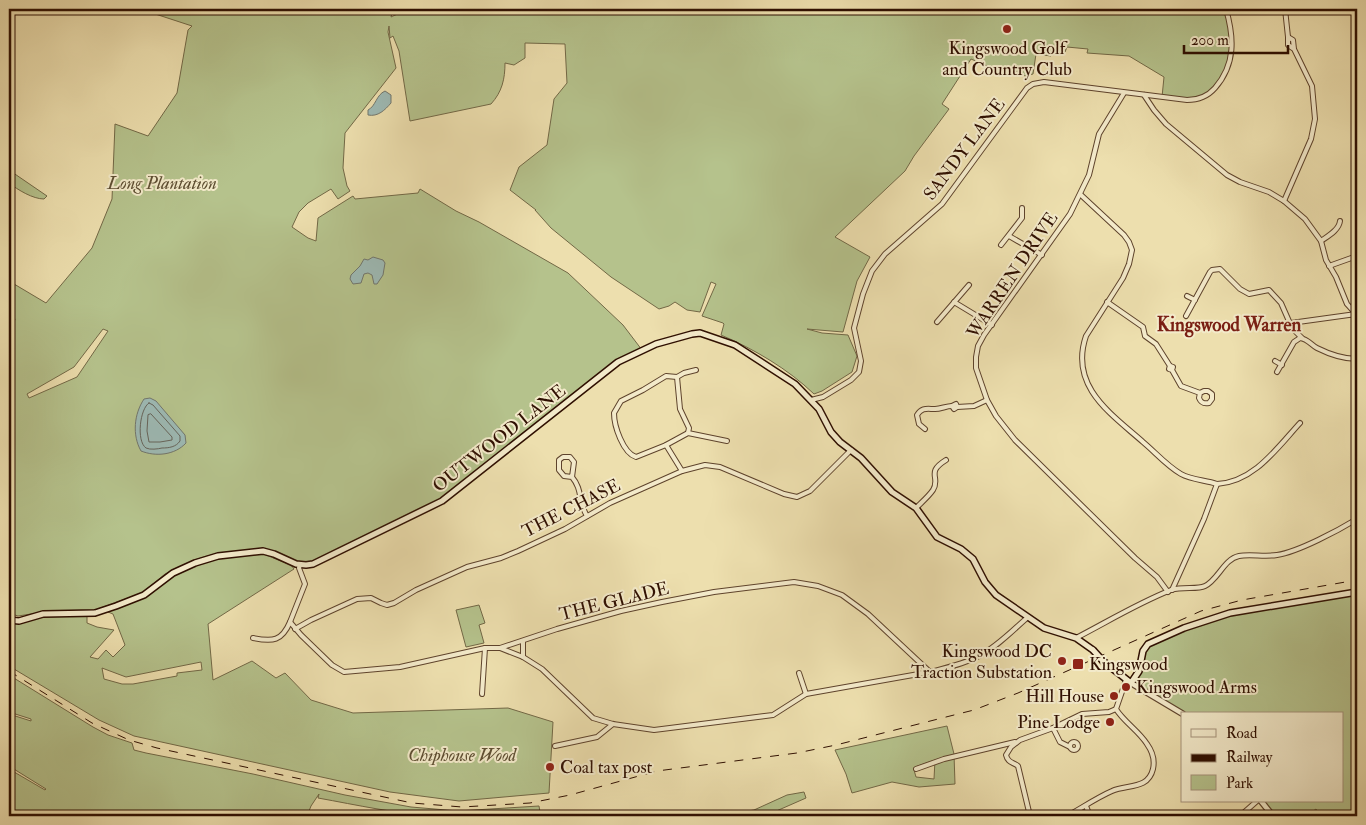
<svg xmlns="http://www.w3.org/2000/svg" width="1366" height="825" font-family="'IM FELL Double Pica',serif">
  <rect width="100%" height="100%" fill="#eddfae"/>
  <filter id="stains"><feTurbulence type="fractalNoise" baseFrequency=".004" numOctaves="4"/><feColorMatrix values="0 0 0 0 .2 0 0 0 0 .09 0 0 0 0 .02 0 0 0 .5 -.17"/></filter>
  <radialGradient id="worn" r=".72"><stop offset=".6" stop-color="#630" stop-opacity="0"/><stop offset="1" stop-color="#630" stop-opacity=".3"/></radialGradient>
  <g fill="#b5c28c" stroke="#726846" fill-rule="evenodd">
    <path d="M140 9H393L391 17 408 9H1226L1230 22V64L1212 92 1196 99 1162 97 1164 77 1129 56 1087 53 1088 49 1067 47 1065 52 1051 51V56L1036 54 1033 74 1025 76 1010 68 1002 67 999 71 971 59 942 104 949 109 914 156 905 171 835 237 870 257 857 281 843 332 807 329 822 333 848 335 857 356 852 372 822 391 814 394C788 369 754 349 721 335L724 324 723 323 702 316 716 284 711 282 700 312 687 310 675 302 669 306 659 309 611 277 551 228 535 210H536L510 190 519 167 547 145 554 99 567 83 565 44 525 43V58L514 65 505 63C505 79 502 92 491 104L410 121 399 51 393 36 390 38 389 26 388 32 396 68 345 133 343 168 347 186 350 191 338 199 331 189 308 203 299 212 292 227 308 238 316 241 318 218 353 196 355 199 418 193 420 189 456 211 479 222 568 273 623 325 642 350 626 358 442 501 389 524 313 562 305 563 294 561 258 549 215 554 194 560 165 574 142 593 95 610 44 612 18 616 9 613V327L15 320 9 299V281L46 303 92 248 112 199 115 124 148 136 177 93 188 30 192 26ZM103 329 108 331 77 377 29 398 27 394 74 367Z"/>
    <path d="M9 170 47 196 44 199C33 199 18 190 9 183Z"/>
    <path d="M261 553 291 565 294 569 208 624 213 680 252 661 276 678 285 673 311 700 353 713 508 708 553 722 549 793 459 801 390 792 134 736 99 720 9 666V639L13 622 22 623 41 617 87 616V623L97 627 114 630 90 657 98 659 106 650 113 657 125 645 113 614 108 612 148 596 179 572 217 558ZM201 662 202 670 177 673V676L133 684H122L104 679 102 668 126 677Z"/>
    <path d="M1357 595V816H1321L1316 809 1306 816H1276L1261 801H1342V714H1183L1132 683 1135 677 1144 648 1215 617 1323 596Z"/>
    <path d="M479 605 485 623 479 625 484 643 466 647 456 610Z"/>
    <path d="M9 675 93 727 108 735 132 743 134 750 146 753 253 774 345 795 411 807 458 811 539 806 540 812C506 816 471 818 436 816 397 814 357 805 318 798L319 794 311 806 307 816H9V769L45 790 46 789 9 766V714L31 721V719L9 712Z"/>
    <path d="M947 726 954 754 955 784 919 787 892 782 852 793 846 774 835 750ZM935 760 934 779 916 777 914 770 915 767Z"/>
    <path d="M804 792 806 798 765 816H718L754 810 787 795Z"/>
  </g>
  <g fill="#9dbab5" stroke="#71766d">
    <path d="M385 91 391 95V103C385 110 378 117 368 115V110C376 106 376 95 385 91Z"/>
    <path d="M373 257 383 260 385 263 383 275 377 284H374L372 275 368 273 364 274 361 283 353 284 350 279 351 275 360 266 364 259 368 260Z"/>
    <path d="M150 398 156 401 185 435 186 443C175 455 156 457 141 451 132 435 134 414 144 399Z"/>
  </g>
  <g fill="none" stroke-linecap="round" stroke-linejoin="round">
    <g stroke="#66645b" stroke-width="1">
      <path d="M149 403 153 405 180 436V441C176 447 169 448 162 448 158 449 150 450 146 448 136 441 140 408 149 403Z"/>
      <path d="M151 414 172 437V440L160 442H149L147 431 148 415Z"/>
    </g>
    <g stroke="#5e432c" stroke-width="6">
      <g id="minor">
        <path d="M1285 9 1288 37"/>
        <path d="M1124 93 1099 134 1089 175 1070 214 984 335 978 346 976 357V368L987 400 996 416 1015 440 1135 558 1157 577 1168 592"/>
        <path d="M1144 95 1154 110 1166 124 1227 175 1240 182 1269 192 1284 201 1305 219 1321 241 1326 260 1336 277 1347 304 1357 315"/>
        <path d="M1081 195 1124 235 1129 242 1132 250 1129 264 1123 278 1086 336C1069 386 1110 413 1143 442 1155 452 1167 466 1181 474 1192 480 1205 480 1217 484L1204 519 1172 590"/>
        <path d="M1284 201 1311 139 1315 119 1312 86 1294 49 1288 45V37L1293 40 1294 49"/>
        <path d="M1009 236 1042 255"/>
        <path d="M1321 241C1328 236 1339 230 1340 221"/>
        <path d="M1001 245 1022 218V208"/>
        <path d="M1329 266 1357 256"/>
        <path d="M1187 296 1195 300"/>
        <path d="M954 302 992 325"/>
        <path d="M1107 302 1143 327 1145 336 1156 344 1170 366"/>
        <path d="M1186 316 1210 272 1212 270 1220 269 1240 289 1249 294 1269 290 1281 303 1292 328 1302 338"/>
        <path d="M937 322 969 285"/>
        <path d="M1291 323 1356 314"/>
        <path d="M1275 361 1282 365"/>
        <path d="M696 370 684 373 677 377 666 376 643 390 621 401 614 413C614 426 623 453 636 457L666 445 688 433 727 441"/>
        <path d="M1172 370 1169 369 1170 366 1173 367 1172 370 1181 386 1200 393 1204 391H1208L1212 394V399L1209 403C1204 404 1201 403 1199 398L1200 393"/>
        <path d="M1277 372 1294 342 1300 338C1308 339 1311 345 1317 348 1329 354 1344 359 1357 359"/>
        <path d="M677 377 680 409 689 428 688 433"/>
        <path d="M811 400 823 397 851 380 859 372 861 361 854 328 863 294 872 271 885 254 942 204 1027 88 1033 84 1044 82 1187 100C1199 100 1208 96 1215 88 1236 64 1234 37 1226 9"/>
        <path d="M956 404 957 407 954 409 952 406Z"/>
        <path d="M957 407 974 406 987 400"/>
        <path d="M925 429 919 424 917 415C922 407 927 409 935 409 941 409 946 406 952 406"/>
        <path d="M666 445 682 471"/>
        <path d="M572 477 574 462 570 457H563L559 460V470L564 476 572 477C583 490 578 502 587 516"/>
        <path d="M1217 484C1254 482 1277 448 1300 423"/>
        <path d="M916 508C922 502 929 496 933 490 941 477 925 473 946 460"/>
        <path d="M290 622 305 584 299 568 300 565"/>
        <path d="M295 629 311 620 357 599 371 598 381 603 387 605 394 603 416 590 467 567 501 558 518 551 565 529 610 503 682 471 705 465 720 467 784 494 797 497 810 491 851 450"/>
        <path d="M253 638C273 642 282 641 290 622L301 635 332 665 344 672 400 667 485 648H500L557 629 621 611 662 602 714 592 794 582 818 586 842 595 868 614 930 672"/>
        <path d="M1076 638C1107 622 1138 603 1171 590 1183 586 1197 590 1205 586 1218 580 1224 559 1239 556 1249 554 1266 557 1277 555 1298 552 1339 530 1357 519"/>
        <path d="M523 641V657"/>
        <path d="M500 648 523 657 542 669 593 718 613 724 654 730 773 715 806 694 930 672C946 668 964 664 979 656 997 647 1013 630 1028 617"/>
        <path d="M799 673 806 694"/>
        <path d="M482 694 485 648"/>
        <path d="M1053 728 1060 742 1070 747"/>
        <circle cx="1074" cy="746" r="4"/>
        <path d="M555 746 597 737 613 724"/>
        <path d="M916 769 944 759 1015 742"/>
        <path d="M1086 806 1090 816"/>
        <path d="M1030 816 1018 766C1013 762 1008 763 1006 755L1011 747 1020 740 1053 728 1082 714 1109 712 1116 709"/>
        <path d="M1067 816C1082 808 1096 798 1112 791 1127 784 1148 790 1153 769 1155 760 1152 751 1147 744 1139 731 1123 721 1116 709L1126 680"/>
        <path d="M1240 816 1257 801"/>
      </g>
    </g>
    <g stroke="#5e432c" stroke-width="7">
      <g id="tertiary">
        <path d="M1131 683 1183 714"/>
        <path d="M1261 801 1273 816"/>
      </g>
    </g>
    <g stroke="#2f0f01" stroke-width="8">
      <g id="secondary">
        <path d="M9 620 19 621 43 614 95 613 116 606 144 595 173 573 195 563 218 556 263 551 274 554 296 564 306 565 313 564 442 501 618 362 656 344 692 334 700 333 735 345 795 384 819 409 831 432 840 442 861 458 892 492 916 508 937 537 961 549 973 559 985 582 996 595 1044 628 1076 638 1093 650"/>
        <path d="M1103 661 1131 683 1139 671 1143 651 1148 644 1184 628 1230 613 1357 592"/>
      </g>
    </g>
    <use href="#minor" stroke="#f3eaca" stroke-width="4"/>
    <use href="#tertiary" stroke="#f3eaca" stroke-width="4.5"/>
    <use href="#secondary" stroke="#f3eaca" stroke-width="5"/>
    <path stroke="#2f0f01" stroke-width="1" stroke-dasharray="9 9" stroke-linecap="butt" d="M9 671 92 723 129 740 157 748 412 803 462 807 530 803 570 795 657 771 797 753 836 745 950 716 974 710 1018 693 1201 611 1242 600 1357 580"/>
    <g stroke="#2f0f01" stroke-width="8" stroke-linecap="butt">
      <path id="secondary-bridge" d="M1093 650 1103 661"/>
    </g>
    <use href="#secondary-bridge" stroke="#f3eaca" stroke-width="5"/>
  </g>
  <g fill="#8f2418" stroke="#f3eaca" stroke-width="2">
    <circle cx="1007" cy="29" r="5"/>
    <circle cx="1062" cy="661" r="5"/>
    <rect x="1072" y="658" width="12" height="12" rx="2.5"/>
    <circle cx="1126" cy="687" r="5"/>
    <circle cx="1114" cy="696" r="5"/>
    <circle cx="1110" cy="722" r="5"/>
    <circle cx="550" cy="767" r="5"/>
  </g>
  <g text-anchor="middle" stroke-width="4" stroke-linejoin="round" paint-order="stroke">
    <g font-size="18" fill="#2f0f01" stroke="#f3eaca" text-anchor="end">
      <text x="1007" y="54" text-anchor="middle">Kingswood Golf<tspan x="1007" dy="21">and Country Club</tspan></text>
      <text x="1052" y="657">Kingswood DC<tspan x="1052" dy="21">Traction Substation</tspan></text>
      <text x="1089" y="670" text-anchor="start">Kingswood</text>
      <text x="1136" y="693" text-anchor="start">Kingswood Arms</text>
      <text x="1104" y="702">Hill House</text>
      <text x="1100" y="728">Pine Lodge</text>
      <text x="560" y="773" text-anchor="start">Coal tax post</text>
    </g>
    <g font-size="18" fill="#2f0f01" stroke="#f3eaca">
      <text transform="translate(964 149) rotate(-53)" y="6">SANDY LANE</text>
      <text transform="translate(1012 275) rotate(-56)" y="6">WARREN DRIVE</text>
      <text transform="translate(499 438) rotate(-38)" y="6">OUTWOOD LANE</text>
      <text transform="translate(571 508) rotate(-27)" y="6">THE CHASE</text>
      <text transform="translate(614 601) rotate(-14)" y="6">THE GLADE</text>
    </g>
    <g font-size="18" font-style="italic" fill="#5e4e32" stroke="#f3eaca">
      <text x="162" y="189">Long Plantation</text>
      <text x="462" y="761">Chiphouse Wood</text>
    </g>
    <g font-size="19" font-weight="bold" fill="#7a1f14" stroke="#f3eaca">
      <text x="1229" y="331">Kingswood Warren</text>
    </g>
  </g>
  <rect width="1366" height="825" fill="none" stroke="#eddfae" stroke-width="30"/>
  <rect x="10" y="10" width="1346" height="805" fill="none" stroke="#2f0f01" stroke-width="2.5"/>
  <rect x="15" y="15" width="1336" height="795" fill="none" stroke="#2f0f01"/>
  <rect x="1181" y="712" width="162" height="90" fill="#f3eaca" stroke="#a5927a"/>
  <rect x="1191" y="729" width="25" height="8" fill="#f3eaca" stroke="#a5927a"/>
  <text x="1226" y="738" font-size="15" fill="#2f0f01">Road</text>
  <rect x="1191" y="754" width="25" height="8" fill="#2f0f01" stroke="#a5927a"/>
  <text x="1226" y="762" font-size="15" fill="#2f0f01">Railway</text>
  <rect x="1191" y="775" width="25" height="15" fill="#b5c28c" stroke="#a5927a"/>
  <text x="1226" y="788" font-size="15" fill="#2f0f01">Park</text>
  <path d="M1184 45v8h104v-8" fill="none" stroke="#2f0f01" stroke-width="2.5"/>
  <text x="1191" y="45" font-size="15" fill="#2f0f01" stroke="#f3eaca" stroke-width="4" paint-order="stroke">200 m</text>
  <rect width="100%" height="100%" filter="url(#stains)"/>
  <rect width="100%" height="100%" fill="url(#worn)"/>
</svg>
